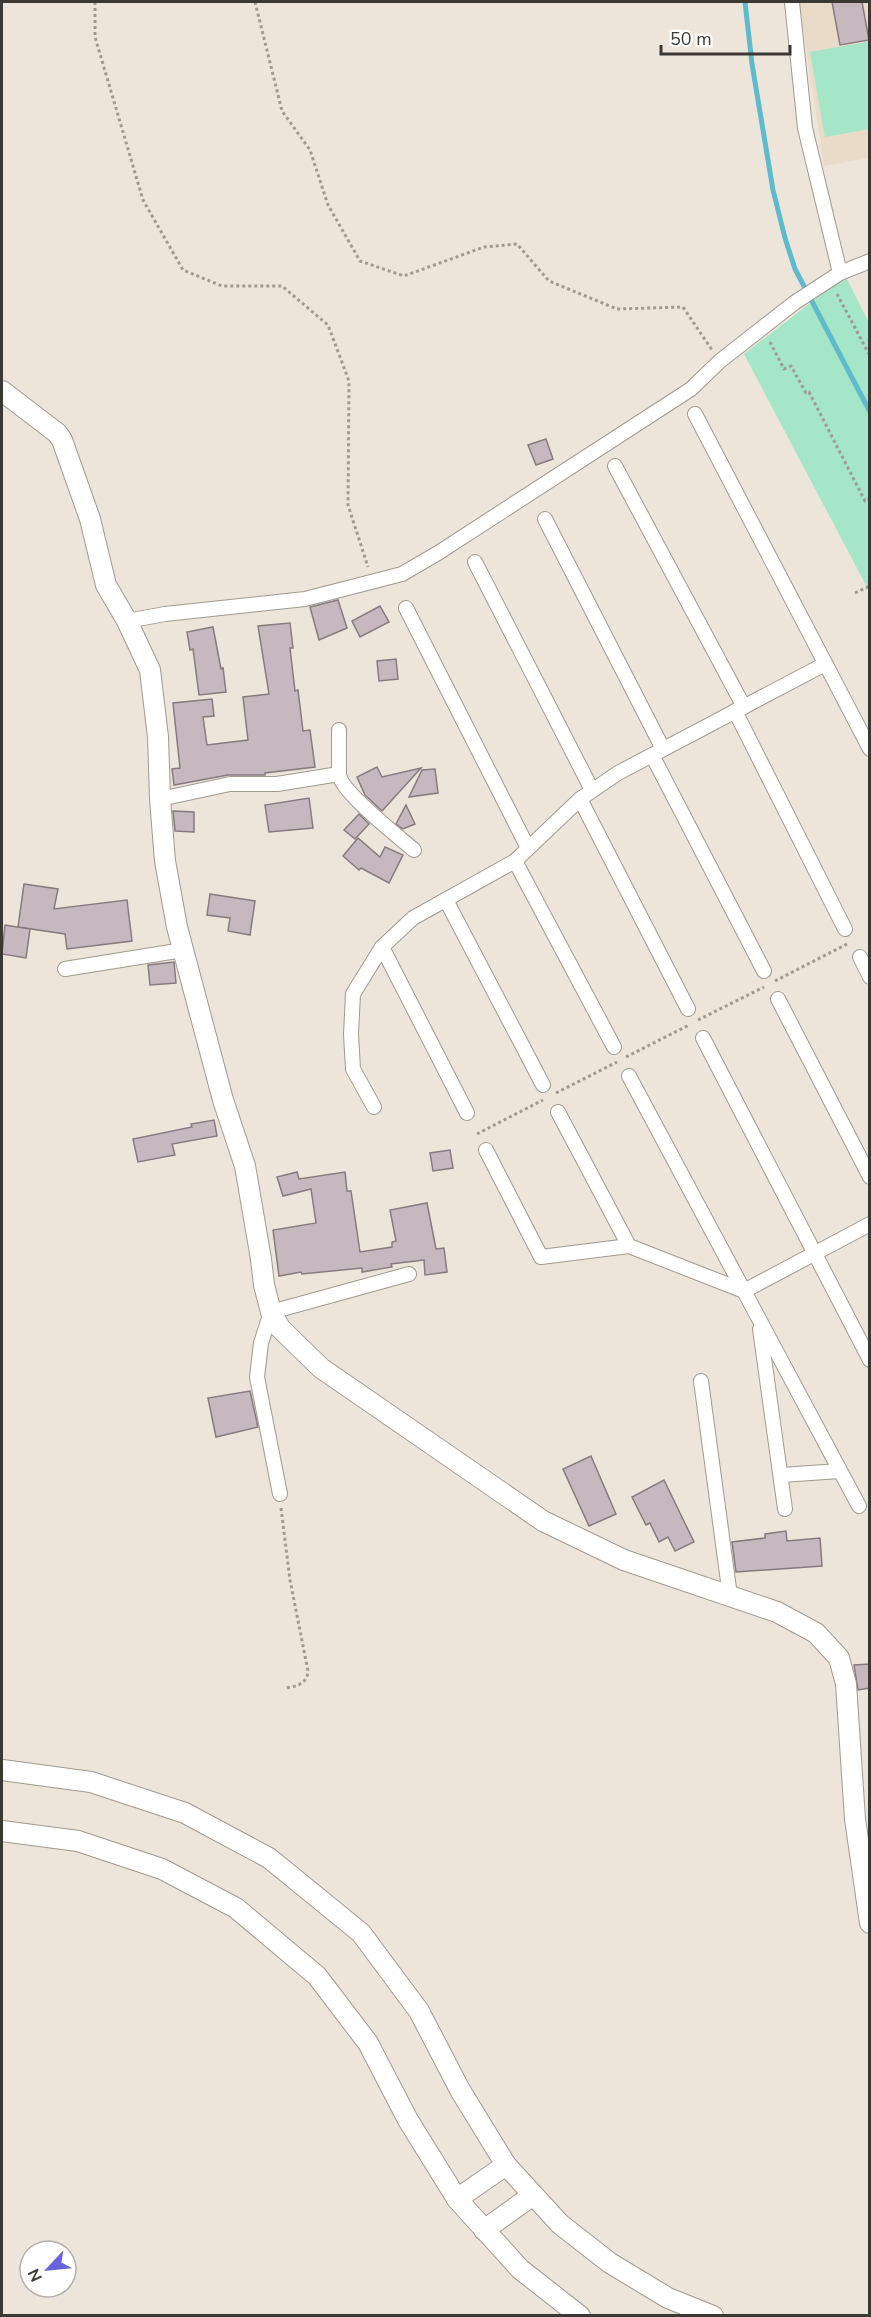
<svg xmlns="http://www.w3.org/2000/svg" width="871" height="2317" font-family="'Nunito Sans',sans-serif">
  <rect width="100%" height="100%" fill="#ede5da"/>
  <path fill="#eadac8" d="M799 2H869V158L824 166Z"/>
  <g fill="#a4e6c7">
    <path d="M867 42 870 55 869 129 825 137 810 52Z"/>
    <path d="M847 279 869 323V591L744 354 831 287Z"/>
  </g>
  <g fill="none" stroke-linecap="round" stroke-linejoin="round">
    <path stroke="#5ebacc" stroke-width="5" d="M745 2 752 64 773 190 785 238 795 269 870 412"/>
  </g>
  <g fill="#c6b8be" stroke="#877a80" stroke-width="1.5">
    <path d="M832 2H862L869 40 840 45Z"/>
    <path d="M546 439 553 459 536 465 528 445Z"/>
    <path d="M338 600 347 628 319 640 310 607Z"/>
    <path d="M380 606 389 622 360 637 352 621Z"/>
    <path d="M290 623 293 648H290L295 691 298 690 303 731 310 730 315 767 265 773V775H228L174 785 172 769 180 768 173 703 212 699 214 716 203 717 207 745 248 740 243 697 269 694 258 626Z"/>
    <path d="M213 627 221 669 223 668 226 692 199 695 193 649 190 650 187 632Z"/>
    <path d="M396 659 398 679 379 681 377 661Z"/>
    <path d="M377 767 382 777 421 768 382 811 365 795 357 777Z"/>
    <path d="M435 769 438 793 409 797 422 770Z"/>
    <path d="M309 798 313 828 269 832 265 805Z"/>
    <path d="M406 805 415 824 403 829 396 824Z"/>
    <path d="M173 811 194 812V832L175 831Z"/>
    <path d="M359 814 369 824 355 839 344 830Z"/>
    <path d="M358 838 380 857 385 847 403 855 389 883 361 868 359 870 343 856Z"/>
    <path d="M24 884 58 889 54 909 127 900 132 941 67 949 65 934 18 927Z"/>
    <path d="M210 894 255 901 250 935 228 931 230 918 207 915Z"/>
    <path d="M5 925 30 929 26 958 2 954Z"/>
    <path d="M174 962 176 983 150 985 148 965Z"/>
    <path d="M214 1120 217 1136 172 1144 175 1155 138 1162 133 1139 192 1127 191 1124Z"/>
    <path d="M450 1150 453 1168 433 1171 430 1153Z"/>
    <path d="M297 1172 299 1179 345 1172 347 1191H351L360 1252 392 1247V1242L396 1241 390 1210 427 1203 436 1249 444 1248 447 1272 425 1275 424 1260 391 1264 392 1267 362 1272V1268L302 1274 301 1272 279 1276 273 1230 316 1223 311 1189 283 1196 277 1177Z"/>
    <path d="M250 1391 258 1427 216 1437 208 1398Z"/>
    <path d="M591 1456 616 1514 589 1526 563 1469Z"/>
    <path d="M664 1480 694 1542 675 1551 668 1537 659 1542 650 1523 646 1525 632 1497Z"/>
    <path d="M786 1531 787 1541 820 1538 822 1566 736 1572 732 1542 765 1538V1534Z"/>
    <path d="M870 1664V1688L858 1690 854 1665Z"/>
  </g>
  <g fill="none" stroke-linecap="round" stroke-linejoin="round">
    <g stroke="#a0998f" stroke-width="16">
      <g id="street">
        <path d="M792 2 805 128 840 273"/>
        <path d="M695 414 870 749"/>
        <path d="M615 466 744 707"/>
        <path d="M545 519 663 749"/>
        <path d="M475 562 592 790"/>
        <path d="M406 608 528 848"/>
        <path d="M127 621 165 614 305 599 402 574 438 553 691 389 720 361 794 303 840 273 870 261"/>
        <path d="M735 711 845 929"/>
        <path d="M652 755 764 971"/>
        <path d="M339 774C340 791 399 837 414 850"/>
        <path d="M160 799 230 784H277L339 774V730"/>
        <path d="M580 799 688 1009"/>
        <path d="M515 861 614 1047"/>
        <path d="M446 900 543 1085"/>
        <path d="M382 947 467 1113"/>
        <path d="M860 957 870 977"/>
        <path d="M65 969 183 950"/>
        <path d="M778 999 870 1177"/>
        <path d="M703 1038 870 1360"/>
        <path d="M629 1076 859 1506"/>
        <path d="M374 1107 353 1069 351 1034 353 994 382 947 413 918 515 861 580 799 618 773 825 664"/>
        <path d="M558 1112 629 1246"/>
        <path d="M486 1150 541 1257 629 1246 744 1291 870 1224"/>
        <path d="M760 1329 785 1509"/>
        <path d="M701 1381 730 1596"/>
        <path d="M781 1475 840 1471"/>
        <path d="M280 1494 257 1377 261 1343 271 1312 409 1274"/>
      </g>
    </g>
    <g stroke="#a0998f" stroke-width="22">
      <g id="secondary">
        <path d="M2 391 57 433 62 440 90 519 106 585 127 621 150 670 158 737 160 799 165 861 177 927 223 1100 245 1166 261 1259 264 1285 271 1312 280 1328 321 1368 543 1521 624 1560 777 1612 816 1633 839 1658 846 1684 855 1819 870 1923"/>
        <path d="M2 1770 91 1782 185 1813 269 1858 361 1933 419 2011 460 2090 506 2165 560 2224 610 2263 668 2298 713 2316"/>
        <path d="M2 1831 78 1841 162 1869 236 1908 317 1976 368 2043 408 2120 457 2199 520 2269 580 2316"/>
        <path d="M457 2199 506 2165"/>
        <path d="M484 2230 533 2195"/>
      </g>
    </g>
    <g stroke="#9f9a92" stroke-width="3" stroke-dasharray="3 3" stroke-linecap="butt">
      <path d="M95 2V37L143 200 183 270 222 286H282L328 325 349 381 348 505 368 567"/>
      <path d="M255 2 282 111 310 150 328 205 360 261 404 276 484 247 517 244 549 281 617 309 683 307 712 350"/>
      <path d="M837 294 870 356"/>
      <path d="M770 342 784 369 791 366 806 393 809 392 865 501 868 499 870 501"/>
      <path d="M855 593 870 586"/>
      <path d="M775 981 847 944"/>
      <path d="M698 1020 764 987"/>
      <path d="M626 1057 689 1025"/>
      <path d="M556 1093 617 1062"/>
      <path d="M477 1134 543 1100"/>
      <path d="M281 1508 290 1580 308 1671C307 1684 297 1686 286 1688"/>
    </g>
    <use href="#street" stroke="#fff" stroke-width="14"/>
    <use href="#secondary" stroke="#fff" stroke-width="20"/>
  </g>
  <rect width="871" height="2317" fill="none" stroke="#3b3934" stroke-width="6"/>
  <g transform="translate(48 2269) rotate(244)"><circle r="28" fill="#ffffff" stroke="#b1b0ae" stroke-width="1.5"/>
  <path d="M0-4.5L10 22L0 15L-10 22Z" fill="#6964de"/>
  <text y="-9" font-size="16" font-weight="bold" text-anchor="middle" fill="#3b3934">N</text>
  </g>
  <path d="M661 45v9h129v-9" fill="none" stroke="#3b3934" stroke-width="3"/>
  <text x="670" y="45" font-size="18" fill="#3b3934" stroke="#ffffff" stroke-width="4.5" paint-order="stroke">50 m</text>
</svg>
